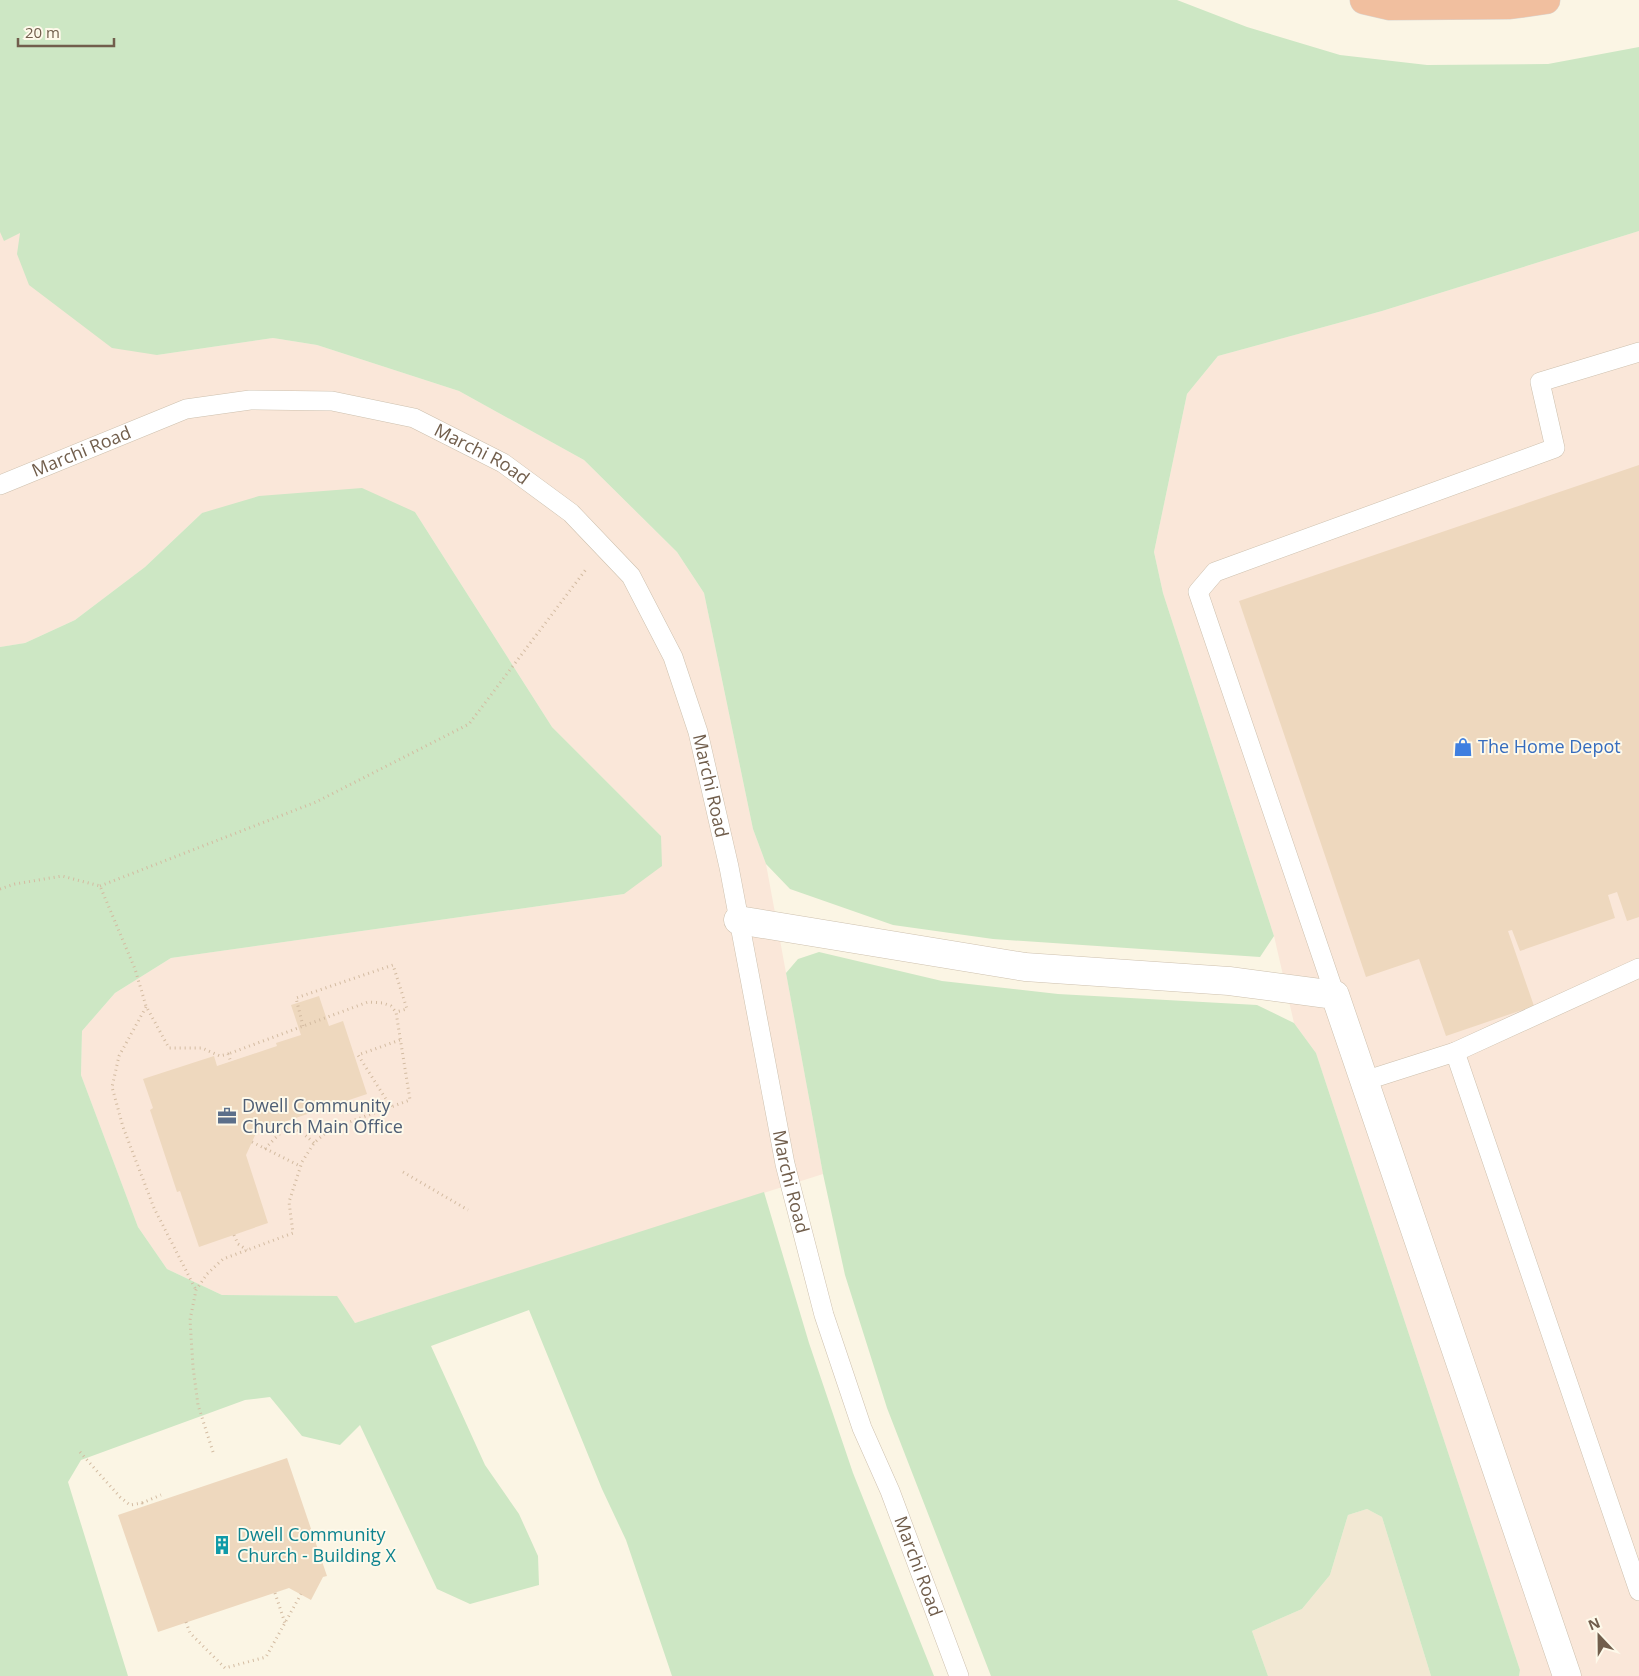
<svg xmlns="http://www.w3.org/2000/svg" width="1639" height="1676" font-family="'Open Sans',sans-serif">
  <rect width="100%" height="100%" fill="#fbf5e4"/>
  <path fill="#f2e8d3" d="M1367 1509 1382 1517 1431 1676H1268L1252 1631 1302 1609 1330 1575 1348 1515Z"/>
  <g fill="#fae7d9">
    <path d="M0 0 157 355 273 338 317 345 459 391 584 460 677 552 704 593 753 829 766 864 823 1174 355 1323 336 1296 222 1295 167 1269 138 1227 81 1075 82 1031 115 993 171 958 624 894 661 836 552 727 415 512 202 513 145 567 75 620 25 643 0 647Z"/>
    <path d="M1639 231V1676H1519L1520 1670 1316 1053 1294 1023 1274 936 1163 593 1154 552 1187 394 1218 356 1382 311Z"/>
  </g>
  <g fill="#cde7c4">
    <path d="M0 0H1177L1247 27 1340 55 1427 65 1548 64 1639 47V231L1382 311 1218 356 1187 394 1154 552 1163 593 1274 936 1260 957 993 939 893 925 790 889 766 864 753 829 704 593 677 552 584 460 459 391 317 345 273 338 157 355 112 348 29 285 17 254 20 233 4 241 0 232Z"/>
    <path d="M362 488 415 512 552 727 661 836 662 866 624 894 171 958 115 993 82 1031 81 1075 138 1227 167 1269 222 1295 337 1296 355 1323 764 1192 809 1343 853 1473 934 1676H672L626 1540 602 1489 529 1310 431 1346 485 1465 519 1514 538 1556 539 1585 470 1604 437 1589 360 1425 340 1445 302 1436 270 1397 245 1400 81 1460 68 1482 128 1676H0V647L25 643 75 620 145 567 202 513 259 496Z"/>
    <path d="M819 952 942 981 1058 994 1257 1005 1294 1023 1316 1053 1520 1670 1519 1676H1431L1382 1517 1367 1509 1348 1515 1330 1575 1302 1609 1252 1631 1268 1676H991L887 1408 845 1275 823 1174 786 973 798 959Z"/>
  </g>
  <g fill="#eed8be">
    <path d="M1639 465V917L1627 921 1617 892 1608 895 1615 918 1520 951 1512 930 1508 931 1534 1006 1446 1036 1419 959 1366 977 1239 601Z"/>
    <path d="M319 996 329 1026 343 1021 367 1094 257 1131 246 1155 268 1223 199 1247 180 1191 177 1192 150 1110 153 1108 143 1079 214 1056 217 1066 277 1046 276 1043 301 1035 291 1005Z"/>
    <path d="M287 1458 327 1576 323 1577 311 1600 289 1588 158 1632 118 1515Z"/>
  </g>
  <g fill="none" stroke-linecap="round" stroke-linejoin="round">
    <g stroke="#cdc0ae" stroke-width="20">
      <g id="lane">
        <path id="s1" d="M0 485 186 409 250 400 332 401 414 418 503 463 571 513 631 576 673 657 698 732 729 867 785 1164 824 1315 862 1428 890 1491 959 1676"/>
        <path d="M1335 995 1198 592 1215 572 1555 448 1540 382 1639 352"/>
        <path d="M1455 1052 1639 968"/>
        <path d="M1364 1081 1455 1052 1639 1591"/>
      </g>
    </g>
    <g stroke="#cdc0ae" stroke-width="29">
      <path id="street" d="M738 920 1025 967 1229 981 1335 995 1567 1676"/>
    </g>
    <g stroke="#dad5d0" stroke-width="29">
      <path id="highway" d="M1364 0 1390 6 1510 5 1546 0"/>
    </g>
    <g stroke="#d3bba1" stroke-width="3" stroke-dasharray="1 4" stroke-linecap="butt">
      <path d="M100 886 316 802 469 724 587 568"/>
      <path d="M0 889 15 884 62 876 100 886 135 969 146 1006 169 1048H202L220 1056 228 1054 231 1062"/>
      <path d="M146 1007 119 1056 112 1087 123 1127 154 1208 196 1290"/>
      <path d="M303 1026 296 998 393 965 407 1009 396 1012"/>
      <path d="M391 1107 358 1055 400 1040"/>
      <path d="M282 1123 285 1130"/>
      <path d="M252 1142 300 1166"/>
      <path d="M265 1149C286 1126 290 1121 314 1143"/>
      <path d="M403 1172 468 1210"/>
      <path d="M234 1235 238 1244 247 1250"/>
      <path d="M80 1452 120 1497 130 1505 142 1503 144 1507"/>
      <path d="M213 1452 198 1405 193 1367 190 1320 196 1290 207 1274 223 1259 293 1233 289 1202 302 1162 314 1143 330 1129 410 1100 396 1012 391 1006 383 1003 368 1002 228 1054"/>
      <path d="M142 1503 161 1495"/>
      <path d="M275 1593 285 1623"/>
      <path d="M186 1622 190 1633 225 1668 266 1657 301 1594"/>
    </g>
    <use href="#lane" stroke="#fff" stroke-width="19"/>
    <use href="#street" stroke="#fff" stroke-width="28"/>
    <use href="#highway" stroke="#f1bf9f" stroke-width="28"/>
  </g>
  <defs>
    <g id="shop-bare" transform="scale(1.5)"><path d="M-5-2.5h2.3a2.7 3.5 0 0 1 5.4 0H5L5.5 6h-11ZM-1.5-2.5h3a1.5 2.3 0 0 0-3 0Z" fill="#3f7fe0" stroke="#fef9ea" stroke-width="2.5" paint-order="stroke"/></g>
    <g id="office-bare" transform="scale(1.5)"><path d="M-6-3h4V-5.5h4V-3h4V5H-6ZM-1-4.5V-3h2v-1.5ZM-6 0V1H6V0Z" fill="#5c6f8a" stroke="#fef9ea" stroke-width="2.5" paint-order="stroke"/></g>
    <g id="building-bare" transform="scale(1.5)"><path d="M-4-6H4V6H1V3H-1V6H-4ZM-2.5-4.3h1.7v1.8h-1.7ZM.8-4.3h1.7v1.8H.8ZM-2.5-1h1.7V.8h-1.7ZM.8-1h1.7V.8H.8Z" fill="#0f9aa8" stroke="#fef9ea" stroke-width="2.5" paint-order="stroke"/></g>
  </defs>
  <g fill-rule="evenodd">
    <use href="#shop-bare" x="1463" y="747"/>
    <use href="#office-bare" x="227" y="1116"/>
    <use href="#building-bare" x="222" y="1545"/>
  </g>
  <g text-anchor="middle" stroke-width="4" stroke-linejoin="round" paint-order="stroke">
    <g font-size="18" fill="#715e4c" stroke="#fef9ea">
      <text dy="6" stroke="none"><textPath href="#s1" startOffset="88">Marchi Road</textPath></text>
      <text dy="6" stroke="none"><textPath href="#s1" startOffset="508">Marchi Road</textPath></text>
      <text dy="6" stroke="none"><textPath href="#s1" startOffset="928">Marchi Road</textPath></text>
      <text dy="6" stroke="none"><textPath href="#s1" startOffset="1332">Marchi Road</textPath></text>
      <text dy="6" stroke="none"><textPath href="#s1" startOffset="1738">Marchi Road</textPath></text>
    </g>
    <g font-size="18" fill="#366cbe" stroke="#fef9ea" text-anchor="start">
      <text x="1478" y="753">The Home Depot</text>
    </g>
    <g font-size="18" fill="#4e5e75" stroke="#fef9ea" text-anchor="start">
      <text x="242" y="1112">Dwell Community<tspan x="242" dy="21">Church Main Office</tspan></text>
    </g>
    <g font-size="18" fill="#0d838f" stroke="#fef9ea" text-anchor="start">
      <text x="237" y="1541">Dwell Community<tspan x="237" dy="21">Church - Building X</tspan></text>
    </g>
  </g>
  <g transform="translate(1599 1636) rotate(338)" stroke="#fef9ea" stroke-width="4" paint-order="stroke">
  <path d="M0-4L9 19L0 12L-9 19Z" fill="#715e4c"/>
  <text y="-8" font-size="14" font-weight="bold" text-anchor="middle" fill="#715e4c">N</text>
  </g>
  <path d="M18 38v8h96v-8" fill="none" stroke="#715e4c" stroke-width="2.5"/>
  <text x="25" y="38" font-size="15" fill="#715e4c" stroke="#fef9ea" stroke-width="4" paint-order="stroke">20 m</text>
</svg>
